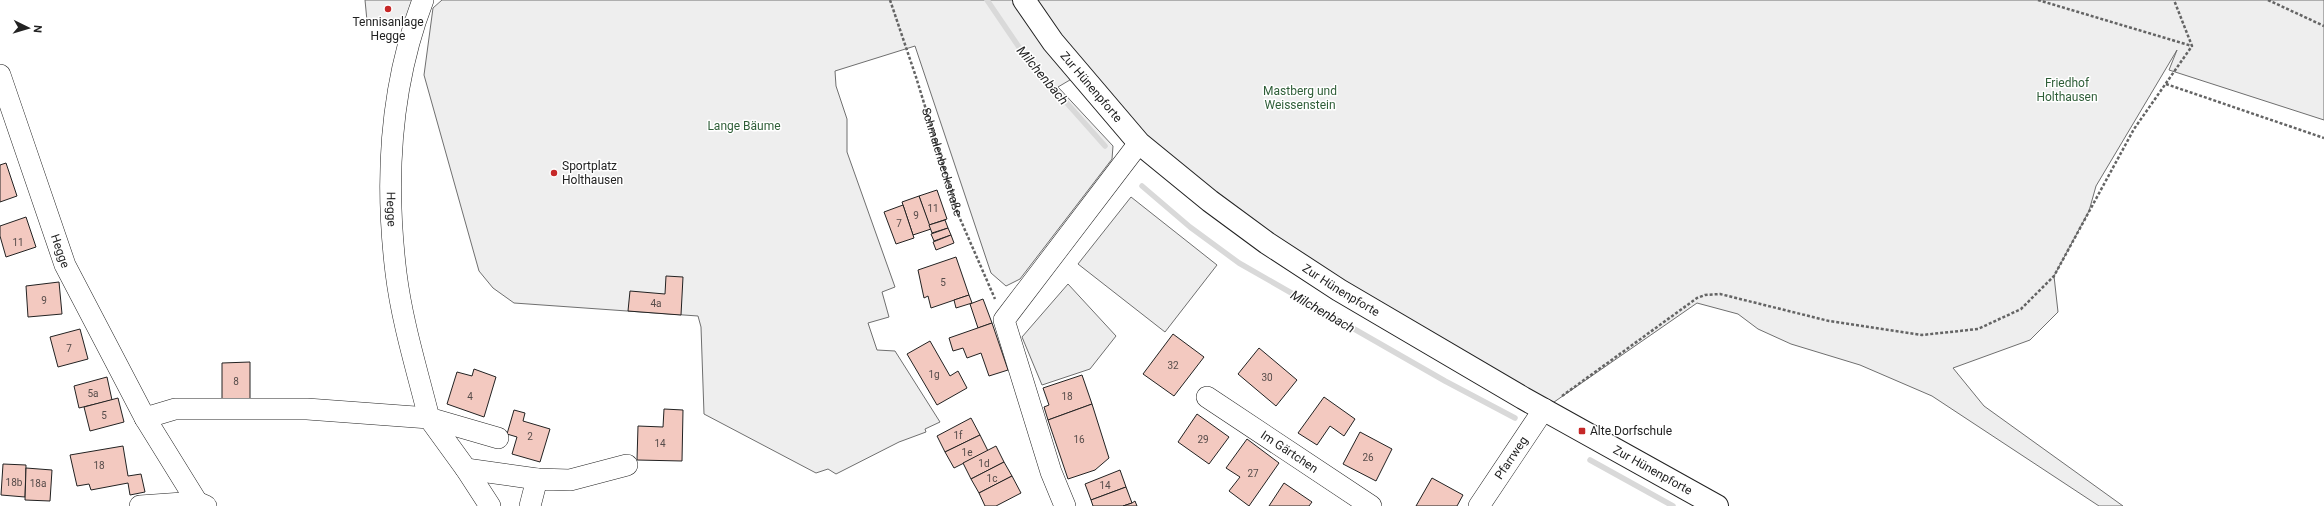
<svg xmlns="http://www.w3.org/2000/svg" width="2324" height="506" font-family="Roboto,sans-serif">
  <rect width="100%" height="100%" fill="#fff"/>
  <g fill="#eee" stroke="#6f6f6f">
    <path d="M365 0H414L407 18 367 21Z"/>
    <path d="M442 0H2324V120L2169 70 2177 50 2096 186 2089 211 2054 276 2058 312 2030 340 1953 368 1984 406 2123 506H2099L1932 396 1860 365 1791 344 1758 329 1738 314 1697 303 1544 409 1173 172 1080 74 1058 87 1113 146 1112 159 1020 279 1006 286 991 273 915 46 835 71 836 86 847 119V152L895 287 882 292 889 317 868 323 877 350 895 351 940 422 925 429 926 432 899 442 836 474 828 469 816 473 704 414 701 327 698 316 514 303 493 288 479 271 424 75 433 8Z"/>
    <path d="M1131 197 1217 265 1165 332 1078 264Z"/>
  </g>
  <path fill="#ededed" stroke="#6f6f6f" d="M1068 284 1116 336 1090 369 1042 385 1022 337Z"/>
  <g fill="none" stroke-linecap="round" stroke-linejoin="round">
    <g stroke="#d9d9d9" stroke-width="5.5">
      <path d="M987 0 1025 56 1105 146"/>
      <path d="M1142 186 1190 227 1239 263 1445 381 1515 418"/>
      <path d="M1590 460 1673 506"/>
    </g>
  </g>
  <g fill="#f3c9c0" stroke="#222">
    <path d="M6 163 17 196 0 202V165Z"/>
    <path d="M937 190 947 219 929 225 919 196Z"/>
    <path d="M919 196 931 229 913 235 902 202Z"/>
    <path d="M903 205 914 238 896 244 884 212Z"/>
    <path d="M26 217 36 247 6 257 0 236V226Z"/>
    <path d="M945 220 948 228 932 233 929 225Z"/>
    <path d="M948 228 951 235 934 241 931 234Z"/>
    <path d="M951 235 954 243 936 250 933 242Z"/>
    <path d="M956 257 969 295 931 308 928 296 924 298 918 270Z"/>
    <path d="M666 276 683 277 681 315 628 311 630 291 665 294Z"/>
    <path d="M59 282 62 314 28 317 26 286Z"/>
    <path d="M969 295 972 303 956 308 954 300Z"/>
    <path d="M983 299 992 323 978 328 970 304Z"/>
    <path d="M992 323 1008 370 989 376 981 353 967 358 963 348 953 351 949 338Z"/>
    <path d="M80 329 88 359 58 367 50 337Z"/>
    <path d="M1173 334 1204 357 1174 396 1143 374Z"/>
    <path d="M930 341 950 376 958 371 967 388 937 405 907 354Z"/>
    <path d="M1259 348 1297 380 1276 406 1238 374Z"/>
    <path d="M250 362V399H222V363Z"/>
    <path d="M474 369 496 377 484 417 447 404 457 372 472 376Z"/>
    <path d="M1082 375 1092 404 1048 420 1044 407 1049 405 1043 388Z"/>
    <path d="M107 377 112 400 79 408 74 386Z"/>
    <path d="M1324 397 1355 419 1344 436 1330 426 1317 445 1298 433Z"/>
    <path d="M118 398 124 422 90 431 84 407Z"/>
    <path d="M1092 404 1109 458 1095 470 1068 479 1048 420Z"/>
    <path d="M664 409 683 410 682 461 637 460 638 426 663 427Z"/>
    <path d="M514 410 525 413 523 421 550 429 540 462 512 454 517 437 507 434Z"/>
    <path d="M1197 414 1229 437 1209 464 1178 442Z"/>
    <path d="M971 418 980 435 945 452 937 436Z"/>
    <path d="M1360 432 1392 449 1376 481 1343 464Z"/>
    <path d="M980 435 988 451 954 468 945 452Z"/>
    <path d="M1247 439 1279 463 1249 506 1229 491 1240 477 1226 468Z"/>
    <path d="M123 446 128 476 141 474 145 492 130 495 128 483 91 490 89 484 77 486 70 455Z"/>
    <path d="M996 446 1004 462 971 479 963 463Z"/>
    <path d="M1004 462 1012 476 979 493 971 479Z"/>
    <path d="M3 464 26 465 25 497 1 495Z"/>
    <path d="M26 468 52 470 50 501 25 500Z"/>
    <path d="M1120 470 1126 487 1091 500 1085 484Z"/>
    <path d="M1012 476 1021 493 996 506H985L979 493Z"/>
    <path d="M1432 478 1463 495 1457 506H1416Z"/>
    <path d="M1284 483 1312 502 1309 506H1269Z"/>
    <path d="M1126 487 1132 503 1123 506H1093L1091 500Z"/>
    <path d="M1135 501 1137 506H1123L1132 503Z"/>
  </g>
  <g fill="none" stroke-linecap="round" stroke-linejoin="round">
    <g stroke="#222" stroke-width="22">
      <g id="minor">
        <path id="s2" d="M423 0C390 86 385 182 396 273 402 322 417 370 429 418L498 438"/>
        <path id="s3" d="M0 75 65 265 145 418 197 502"/>
        <path id="s4" d="M1207 397 1371 506"/>
        <path d="M145 418 175 409H307L429 418 466 469 490 506"/>
        <path d="M466 469 537 479"/>
        <path d="M140 506 197 502 206 506"/>
        <path d="M530 506 537 479 570 480 627 465"/>
        <path d="M1065 506 1051 472 1004 320 1139 143"/>
        <path id="s5" d="M1479 506 1544 409"/>
      </g>
    </g>
    <g stroke="#222" stroke-width="24">
      <g id="major">
        <path id="s6" d="M1024 0 1053 42 1139 143 1210 201 1267 243 1339 290 1523 398 1717 506"/>
      </g>
    </g>
    <g stroke="#646464" stroke-width="2.5" stroke-dasharray="3 2" stroke-linecap="butt">
      <path id="s1" d="M890 0 916 77 958 214 995 299"/>
      <path d="M2038 0 2192 46"/>
      <path d="M2268 0 2324 26"/>
      <path d="M2166 84 2324 138"/>
      <path d="M1562 396 1697 298 1705 295 1720 294 1829 321 1922 335 1978 329 2021 309 2054 276 2134 129 2192 46 2174 0"/>
    </g>
    <use href="#minor" stroke="#fff" stroke-width="21"/>
    <use href="#major" stroke="#fff" stroke-width="22"/>
  </g>
  <g fill="#c62828" stroke="#fff" stroke-width="1.5">
    <circle cx="388" cy="9" r="4"/>
    <circle cx="554" cy="173" r="4"/>
    <rect x="1578" y="427" width="8" height="8" rx="2"/>
  </g>
  <g text-anchor="middle" stroke-width="3" stroke-linejoin="round" paint-order="stroke">
    <g font-size="10" fill="#564c4a">
      <text x="933" y="212">11</text>
      <text x="916" y="219">9</text>
      <text x="899" y="227">7</text>
      <text x="18" y="246">11</text>
      <text x="943" y="286">5</text>
      <text x="44" y="304">9</text>
      <text x="656" y="307">4a</text>
      <text x="69" y="352">7</text>
      <text x="1173" y="369">32</text>
      <text x="934" y="378">1g</text>
      <text x="1267" y="381">30</text>
      <text x="236" y="385">8</text>
      <text x="93" y="397">5a</text>
      <text x="470" y="400">4</text>
      <text x="1067" y="400">18</text>
      <text x="104" y="419">5</text>
      <text x="958" y="439">1f</text>
      <text x="530" y="440">2</text>
      <text x="1079" y="443">16</text>
      <text x="1203" y="443">29</text>
      <text x="660" y="447">14</text>
      <text x="967" y="456">1e</text>
      <text x="1368" y="461">26</text>
      <text x="984" y="467">1d</text>
      <text x="99" y="469">18</text>
      <text x="1253" y="477">27</text>
      <text x="992" y="482">1c</text>
      <text x="14" y="486">18b</text>
      <text x="38" y="487">18a</text>
      <text x="1105" y="489">14</text>
    </g>
    <g font-size="12" fill="#222" stroke="#fff" text-anchor="start">
      <text x="388" y="26" text-anchor="middle">Tennisanlage<tspan x="388" dy="14">Hegge</tspan></text>
      <text x="562" y="170">Sportplatz<tspan x="562" dy="14">Holthausen</tspan></text>
      <text x="1590" y="435">Alte Dorfschule</text>
    </g>
    <g font-size="12" fill="#2f5e38" stroke="#fff">
      <text x="2067" y="87">Friedhof<tspan x="2067" dy="14">Holthausen</tspan></text>
      <text x="1300" y="95">Mastberg und<tspan x="1300" dy="14">Weissenstein</tspan></text>
      <text x="744" y="130">Lange Bäume</text>
    </g>
    <g font-size="12" fill="#222" stroke="#fff">
      <text dy="4" stroke="none"><textPath href="#s6" startOffset="110">Zur Hünenpforte</textPath></text>
      <text dy="4" stroke="none"><textPath href="#s1" startOffset="170">Schmalenbeckstraße</textPath></text>
      <text dy="4" stroke="none"><textPath href="#s2" startOffset="213">Hegge</textPath></text>
      <text dy="4" stroke="none"><textPath href="#s3" startOffset="186">Hegge</textPath></text>
      <text dy="4" stroke="none"><textPath href="#s6" startOffset="434">Zur Hünenpforte</textPath></text>
      <text dy="4" stroke="none"><textPath href="#s4" startOffset="99">Im Gärtchen</textPath></text>
      <text dy="4" stroke="none"><textPath href="#s5" startOffset="58">Pfarrweg</textPath></text>
      <text dy="4" stroke="none"><textPath href="#s6" startOffset="794">Zur Hünenpforte</textPath></text>
    </g>
    <g font-size="13" font-style="italic" fill="#222" stroke="#fff">
      <text transform="translate(1043 75) rotate(50)" y="5">Milchenbach</text>
      <text transform="translate(1323 311) rotate(30)" y="5">Milchenbach</text>
    </g>
  </g>
  <g transform="translate(28 28) rotate(95)" stroke="#ffffff" stroke-width="3" paint-order="stroke">
  <path d="M0-3L7 15L0 10L-7 15Z" fill="#222222"/>
  <text y="-6" font-size="11" font-weight="bold" text-anchor="middle" fill="#222222">N</text>
  </g>
</svg>
